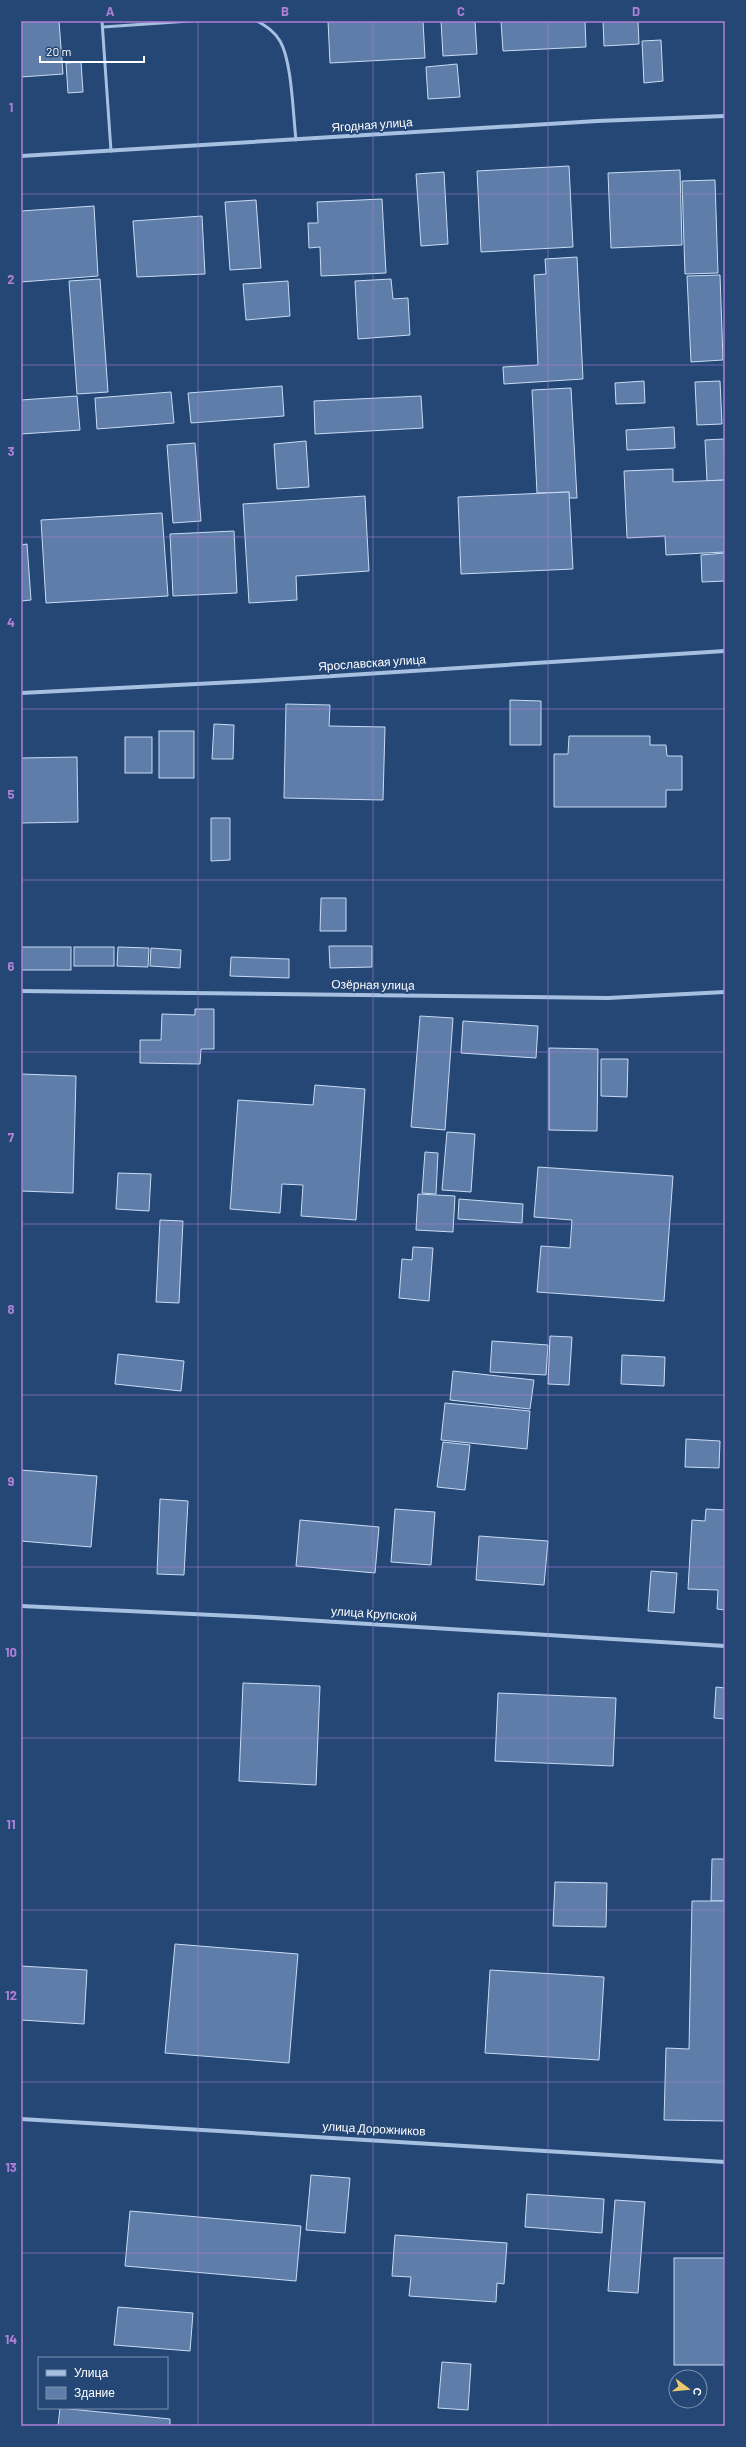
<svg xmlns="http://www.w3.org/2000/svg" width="746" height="2447" font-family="Barlow,sans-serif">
  <rect width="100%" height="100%" fill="#254776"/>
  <g fill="#5e7ea9" stroke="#c8dbf2">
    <path d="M21 21H59L63 74 21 77Z"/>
    <path d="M328 21H423L425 58 330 63Z"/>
    <path d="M441 21H475L477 54 443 56Z"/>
    <path d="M501 21H585L586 47 503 51Z"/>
    <path d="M603 21H638L639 44 604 46Z"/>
    <path d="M661 40 663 81 644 83 642 41Z"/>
    <path d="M81 62 83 92 68 93 66 63Z"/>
    <path d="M457 64 460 97 428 99 426 67Z"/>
    <path d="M569 166 573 247 481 252 477 171Z"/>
    <path d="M680 170 682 245 611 248 608 173Z"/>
    <path d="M444 172 448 244 421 246 416 174Z"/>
    <path d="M715 180 718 273 685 274 682 181Z"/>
    <path d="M382 199 386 273 321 276 320 247 309 248 308 223H318L317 202Z"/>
    <path d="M256 200 261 268 230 270 225 202Z"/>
    <path d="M94 206 98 276 21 282V211Z"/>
    <path d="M202 216 205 274 137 277 133 221Z"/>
    <path d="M577 257 583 379 504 384 503 367 538 365 534 275 546 274 545 259Z"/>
    <path d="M720 275 723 360 691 362 687 276Z"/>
    <path d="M100 279 108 392 77 394 69 281Z"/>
    <path d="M391 279 393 299 408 298 410 335 358 339 355 281Z"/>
    <path d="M288 281 290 316 246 320 243 284Z"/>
    <path d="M644 381 645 403 616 404 615 383Z"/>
    <path d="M720 381 722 424 697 425 695 382Z"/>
    <path d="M282 386 284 416 191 423 188 393Z"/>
    <path d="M571 388 577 498H569V492L537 493 532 390Z"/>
    <path d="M171 392 174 423 97 429 95 398Z"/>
    <path d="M77 396 80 430 21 434V400Z"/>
    <path d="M421 396 423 428 315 434 314 401Z"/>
    <path d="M674 427 675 448 627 450 626 430Z"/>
    <path d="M724 439 725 480 707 481 705 440Z"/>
    <path d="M306 441 309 487 277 489 274 444Z"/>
    <path d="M195 443 201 521 173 523 167 445Z"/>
    <path d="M673 469V482L725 480V552L666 555 665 536 627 538 624 471Z"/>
    <path d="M569 492 573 569 461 574 458 497Z"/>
    <path d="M365 496 369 571 296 576 297 600 249 603 243 504Z"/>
    <path d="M162 513 168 596 46 603 41 520Z"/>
    <path d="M234 531 237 593 173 596 170 534Z"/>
    <path d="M27 544 31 600 21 601V545Z"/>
    <path d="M725 553V581L702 582 701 555Z"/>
    <path d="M510 700 541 701V745H510Z"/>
    <path d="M286 704 330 705 329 726 385 727 383 800 284 798Z"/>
    <path d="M214 724 234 725 233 759H212Z"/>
    <rect x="159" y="731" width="35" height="47"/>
    <path d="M569 736H650V745H666L667 756H682V790H666V807H554V754H568Z"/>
    <rect x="125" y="737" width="27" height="36"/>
    <path d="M77 757 78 822 21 823V758Z"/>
    <path d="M211 818H230V860L211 861Z"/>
    <path d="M321 898H346V931H320Z"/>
    <path d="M329 946H372V967L330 968Z"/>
    <rect x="21" y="947" width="50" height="23"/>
    <rect x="74" y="947" width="40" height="19"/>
    <path d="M118 947 149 948 148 967 117 966Z"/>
    <path d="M151 948 181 950 180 968 150 966Z"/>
    <path d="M231 957 289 959V978L230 976Z"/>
    <path d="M195 1009H214V1049H201L200 1064 140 1063V1040H161L162 1014 195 1015Z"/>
    <path d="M420 1016 453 1018 445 1130 411 1127Z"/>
    <path d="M463 1021 538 1026 536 1058 461 1053Z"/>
    <path d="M549 1048 598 1049 597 1131 549 1130Z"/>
    <path d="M601 1059H628L627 1097 601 1096Z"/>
    <path d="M21 1074 76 1076 73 1193 21 1191Z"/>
    <path d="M315 1085 365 1089 356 1220 301 1216 303 1185 282 1184 280 1213 230 1209 238 1100 313 1105Z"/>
    <path d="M447 1132 475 1134 471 1192 442 1190Z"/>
    <path d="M425 1152 438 1153 436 1194 422 1193Z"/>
    <path d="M538 1167 673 1176 664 1301 537 1292 541 1246 570 1248 572 1220 534 1217Z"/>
    <path d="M118 1173 151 1174 149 1211 116 1209Z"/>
    <path d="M418 1194 455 1196 453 1232 416 1230Z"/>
    <path d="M459 1199 523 1204 522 1223 458 1219Z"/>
    <path d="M160 1220 183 1221 179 1303 156 1302Z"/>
    <path d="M413 1247 433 1248 429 1301 399 1298 402 1259 412 1260Z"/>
    <path d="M550 1336 572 1337 569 1385 548 1384Z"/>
    <path d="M492 1341 548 1345 546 1375 490 1372Z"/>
    <path d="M118 1354 184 1361 181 1391 115 1384Z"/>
    <path d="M622 1355 665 1357 664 1386 621 1384Z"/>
    <path d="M453 1371 534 1380 530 1409 450 1400Z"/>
    <path d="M445 1403 530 1411 527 1449 441 1440Z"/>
    <path d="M686 1439 720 1441 719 1468 685 1467Z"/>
    <path d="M443 1442 470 1445 465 1490 437 1487Z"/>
    <path d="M21 1470 97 1476 91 1547 21 1541Z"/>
    <path d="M160 1499 188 1501 184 1575 157 1574Z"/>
    <path d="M395 1509 435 1512 431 1565 391 1562Z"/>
    <path d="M706 1509 725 1510V1610L717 1609 718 1590 688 1589 692 1520 705 1521Z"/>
    <path d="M300 1520 379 1527 375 1573 296 1566Z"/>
    <path d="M479 1536 548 1541 544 1585 476 1580Z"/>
    <path d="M651 1571 677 1573 674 1613 648 1611Z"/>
    <path d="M243 1683 320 1686 316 1785 239 1781Z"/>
    <path d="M716 1687 725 1688V1719L714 1718Z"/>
    <path d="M498 1693 616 1698 613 1766 495 1761Z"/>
    <path d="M712 1859H725V1901H711Z"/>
    <path d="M555 1882 607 1883 606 1927 553 1926Z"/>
    <path d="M692 1901H725V2121L664 2120 666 2048 689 2049Z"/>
    <path d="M175 1944 298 1954 289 2063 165 2053Z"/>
    <path d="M21 1966 87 1970 84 2024 21 2020Z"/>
    <path d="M490 1970 604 1977 599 2060 485 2053Z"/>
    <path d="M311 2175 350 2178 345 2233 306 2230Z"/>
    <path d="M527 2194 604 2199 602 2233 525 2227Z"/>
    <path d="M615 2200 645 2202 638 2293 608 2291Z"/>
    <path d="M130 2211 301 2226 296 2281 125 2266Z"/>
    <path d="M395 2235 507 2243 504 2284 497 2283 496 2302 409 2296 411 2277 392 2276Z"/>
    <rect x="674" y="2258" width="51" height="107"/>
    <path d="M118 2307 193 2313 190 2351 114 2345Z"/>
    <path d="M442 2362 471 2364 468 2410 438 2408Z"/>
    <path d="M60 2408 170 2419V2426H58Z"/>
  </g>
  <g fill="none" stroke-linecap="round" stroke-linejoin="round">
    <g stroke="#a6c0e2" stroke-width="3">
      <path d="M102 21 111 151"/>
      <path d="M257 21C266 26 274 31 280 41 292 61 293 115 296 140"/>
      <path d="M103 27 190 21"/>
    </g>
    <g stroke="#a6c0e2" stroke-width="4">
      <path d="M21 156 597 121 725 116"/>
      <path d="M21 693 255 681 725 651"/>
      <path d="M21 991 608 998 725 992"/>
      <path d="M21 1606 256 1617 725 1646"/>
      <path d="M21 2119 725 2162"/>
    </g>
  </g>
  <path fill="none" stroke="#b080d9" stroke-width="1" stroke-opacity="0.55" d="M198 21V2426M373 21V2426M548 21V2426M21 194H725M21 365H725M21 537H725M21 709H725M21 880H725M21 1052H725M21 1224H725M21 1395H725M21 1567H725M21 1738H725M21 1910H725M21 2082H725M21 2253H725"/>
  <g text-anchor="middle" stroke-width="4" stroke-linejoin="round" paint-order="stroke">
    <g font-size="12" fill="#fff" stroke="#254776">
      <text transform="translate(372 125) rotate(-4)" y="4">Ягодная улица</text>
      <text transform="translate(372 663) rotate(-4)" y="4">Ярославская улица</text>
      <text transform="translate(373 985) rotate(1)" y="4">Озёрная улица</text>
      <text transform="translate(374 1614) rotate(4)" y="4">улица Крупской</text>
      <text transform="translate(374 2129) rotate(3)" y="4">улица Дорожников</text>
    </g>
  </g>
  <rect width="746" height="2447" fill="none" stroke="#254776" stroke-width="44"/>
  <rect x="38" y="2357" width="130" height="52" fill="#254776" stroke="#7c91ad"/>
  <rect x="46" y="2370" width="20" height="6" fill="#a6c0e2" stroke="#7c91ad"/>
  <text x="74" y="2377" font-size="12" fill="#ffffff">Улица</text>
  <rect x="46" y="2387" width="20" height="12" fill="#5e7ea9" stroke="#7c91ad"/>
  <text x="74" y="2397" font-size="12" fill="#ffffff">Здание</text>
  <g transform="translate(688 2389) rotate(106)"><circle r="19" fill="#254776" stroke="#7c91ad"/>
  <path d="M0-3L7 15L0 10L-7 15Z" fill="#ebc86b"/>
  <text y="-6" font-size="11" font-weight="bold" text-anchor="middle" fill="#ffffff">С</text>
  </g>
  <path d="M40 56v6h104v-6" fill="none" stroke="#ffffff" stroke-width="2"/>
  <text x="46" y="56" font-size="12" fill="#ffffff" stroke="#254776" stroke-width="3" paint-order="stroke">20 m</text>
  <rect x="22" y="22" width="702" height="2403" fill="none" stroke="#b080d9" stroke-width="1.5"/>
  <g font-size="13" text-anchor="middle" font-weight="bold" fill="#b080d9">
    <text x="110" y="16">A</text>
    <text x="285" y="16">B</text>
    <text x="461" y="16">C</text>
    <text x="636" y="16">D</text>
    <text x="11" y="112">1</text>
    <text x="11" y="284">2</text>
    <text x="11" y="456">3</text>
    <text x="11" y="627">4</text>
    <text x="11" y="799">5</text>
    <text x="11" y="971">6</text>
    <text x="11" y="1142">7</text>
    <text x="11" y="1314">8</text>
    <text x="11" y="1486">9</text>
    <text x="11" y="1657">10</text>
    <text x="11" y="1829">11</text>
    <text x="11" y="2000">12</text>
    <text x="11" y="2172">13</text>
    <text x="11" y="2344">14</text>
  </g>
</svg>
